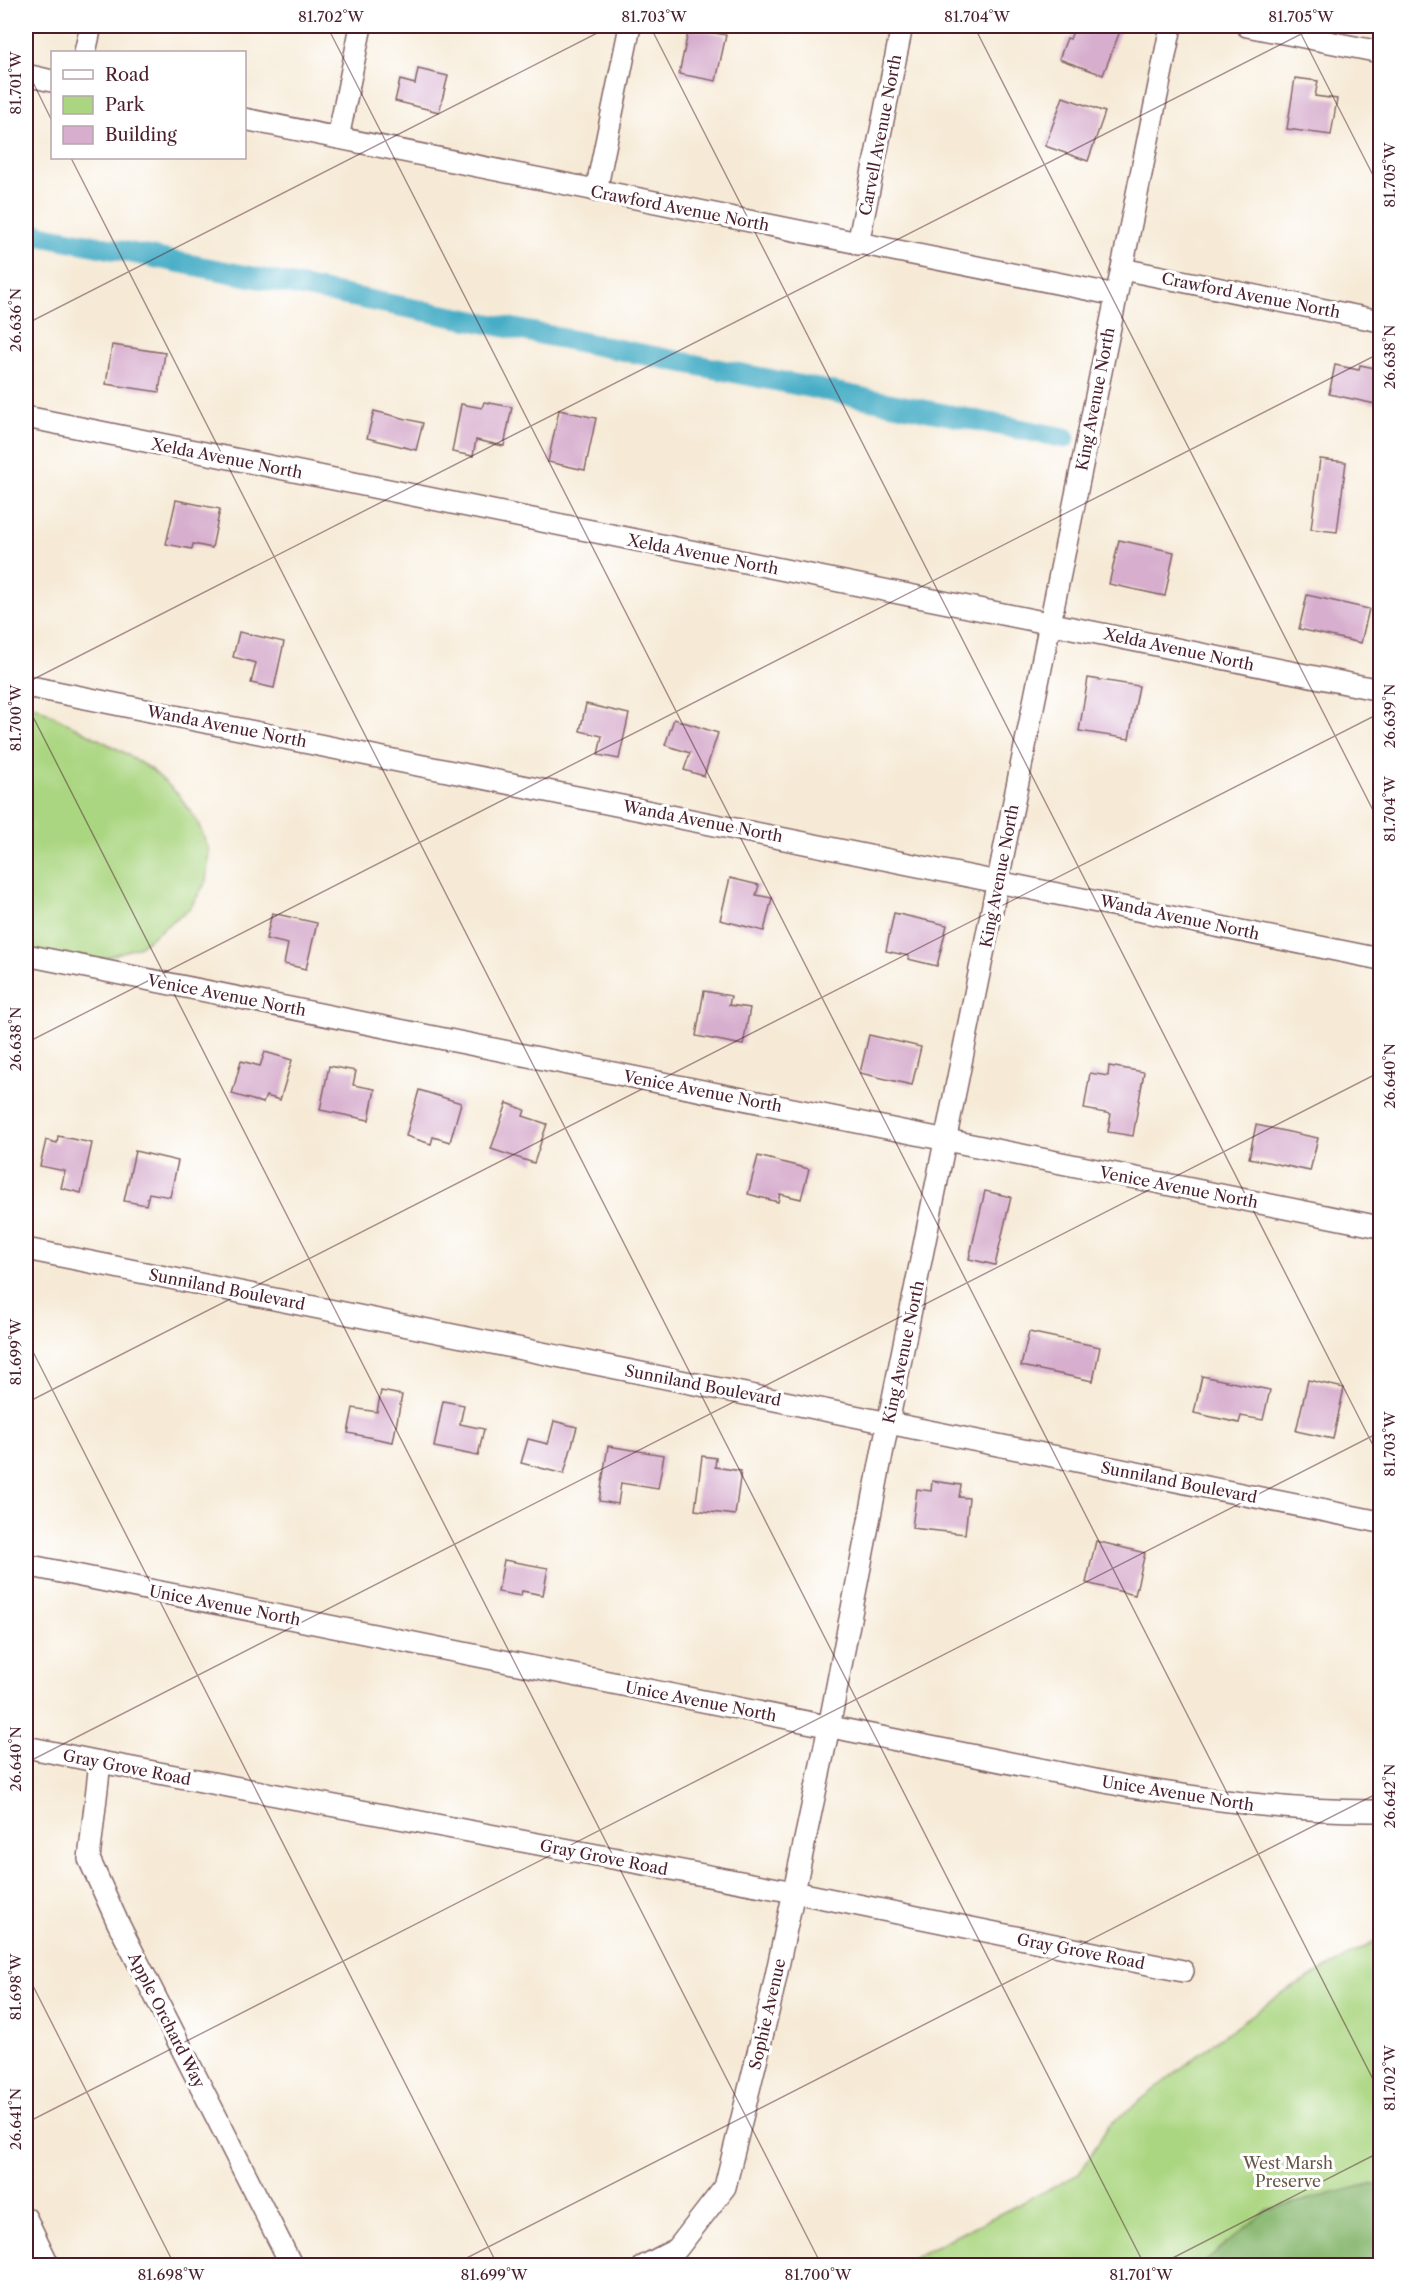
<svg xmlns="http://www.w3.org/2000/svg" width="1406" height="2291" font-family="'Libre Caslon Text',serif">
  <rect width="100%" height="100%" fill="#fff"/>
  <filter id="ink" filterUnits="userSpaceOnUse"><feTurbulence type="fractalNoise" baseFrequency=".0167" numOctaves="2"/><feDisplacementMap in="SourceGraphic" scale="12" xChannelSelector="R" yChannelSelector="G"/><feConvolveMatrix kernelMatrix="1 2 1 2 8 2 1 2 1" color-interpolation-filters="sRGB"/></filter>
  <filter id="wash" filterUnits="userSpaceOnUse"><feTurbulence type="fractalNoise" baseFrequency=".008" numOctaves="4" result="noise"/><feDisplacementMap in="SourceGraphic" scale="24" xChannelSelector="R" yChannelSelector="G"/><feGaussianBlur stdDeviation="1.35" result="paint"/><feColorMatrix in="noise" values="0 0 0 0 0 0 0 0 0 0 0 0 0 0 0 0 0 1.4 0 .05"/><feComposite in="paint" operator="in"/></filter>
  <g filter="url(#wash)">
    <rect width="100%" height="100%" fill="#f6ead6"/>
    <g fill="#abd681" stroke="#7a7a56" stroke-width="1.5">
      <path d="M26 704 37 707 123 752 152 770 178 794 197 821 209 850 206 882 190 908 140 946 93 962 26 953Z"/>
      <path d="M1380 1938V2265L896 2266 1079 2174 1109 2125 1221 2037 1283 1993Z"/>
    </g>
    <path fill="#88b76f" stroke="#696b4d" stroke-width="1.5" d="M1370 2184 1380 2186V2265H1200L1267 2210Z"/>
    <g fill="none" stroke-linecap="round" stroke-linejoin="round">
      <path stroke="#47adc6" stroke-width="21" d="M26 232 1065 438"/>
    </g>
    <g id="blocks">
      <g fill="#d7aece">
        <path d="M1075 26H1122L1103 75 1059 59 1067 38 1070 39Z"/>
        <path d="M689 28 726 35 716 81 679 74Z"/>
        <path d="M418 69 448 76 439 112 395 101 400 80 415 84Z"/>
        <path d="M1295 78 1318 81 1315 96 1337 99 1331 135 1287 129Z"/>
        <path d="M1063 97 1105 112 1088 161 1045 146Z"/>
        <path d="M112 345 165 353 159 392 106 384Z"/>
        <path d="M1335 365 1359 370 1360 365 1380 369V405L1329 394Z"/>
        <path d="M484 402 512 407 504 446 476 440 473 456 452 452 461 404 482 408Z"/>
        <path d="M559 410 596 418 585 470 548 462Z"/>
        <path d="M374 411 423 423 416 450 367 438Z"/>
        <path d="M1320 459 1346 462 1337 532 1311 529Z"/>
        <path d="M176 500 220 509 212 548 193 544 192 549 166 544Z"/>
        <path d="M1119 540 1174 552 1165 596 1109 584Z"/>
        <path d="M1307 595 1369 609 1361 643 1299 629Z"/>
        <path d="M239 632 284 642 274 688 251 683 256 663 233 657Z"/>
        <path d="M1088 678 1139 686 1129 739 1079 731Z"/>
        <path d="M586 704 629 714 619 759 598 755 602 736 580 731Z"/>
        <path d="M674 719 718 733 704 776 684 770 690 753 665 745Z"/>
        <path d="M730 878 759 885 756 895 772 898 764 931 720 920Z"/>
        <path d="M272 913 317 923 306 969 284 964 288 944 266 939Z"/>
        <path d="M894 913 947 925 937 966 908 959 909 956 886 951Z"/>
        <path d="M704 991 731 996 729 1005 750 1008 743 1045 696 1036Z"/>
        <path d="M869 1035 921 1047 912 1085 860 1073Z"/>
        <path d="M265 1052 292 1060 280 1100 266 1096 263 1103 232 1094 241 1061 260 1066Z"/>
        <path d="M329 1066 356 1071 353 1085 375 1089 369 1120 320 1110Z"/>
        <path d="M1109 1066 1144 1072 1133 1136 1108 1132 1111 1114 1084 1109 1090 1073 1108 1076Z"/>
        <path d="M419 1090 461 1103 450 1142 433 1137 431 1144 406 1136Z"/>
        <path d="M507 1103 525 1110 523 1116 547 1124 534 1163 491 1149Z"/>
        <path d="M1256 1125 1318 1138 1310 1171 1249 1158Z"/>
        <path d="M58 1136 92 1143 81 1193 61 1188 65 1171 40 1166 46 1140 57 1143Z"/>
        <path d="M135 1151 178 1161 170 1197 149 1193 146 1205 124 1201Z"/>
        <path d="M758 1156 809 1169 801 1199 780 1194 778 1202 748 1194Z"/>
        <path d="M985 1191 1011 1197 995 1265 969 1259Z"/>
        <path d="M1029 1332 1100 1347 1093 1381 1021 1366Z"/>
        <path d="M1202 1376 1270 1390 1263 1420 1241 1416 1239 1423 1194 1413Z"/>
        <path d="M1308 1380 1344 1388 1333 1439 1296 1431Z"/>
        <path d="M381 1391 402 1395 393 1442 348 1433 353 1408 377 1412Z"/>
        <path d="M443 1401 464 1405 460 1424 484 1429 478 1456 434 1447Z"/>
        <path d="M554 1421 577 1427 564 1474 521 1463 528 1439 548 1444Z"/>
        <path d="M608 1446 664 1455 658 1489 621 1483 618 1504 599 1501Z"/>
        <path d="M702 1456 716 1458 715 1467 741 1471 735 1515 695 1510Z"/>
        <path d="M932 1481 961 1485 959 1497 969 1498 965 1534 912 1528 917 1489 931 1491Z"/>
        <path d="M1096 1541 1145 1553 1135 1595 1086 1583Z"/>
        <path d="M504 1560 548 1568 543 1595 522 1591 521 1596 498 1592Z"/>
      </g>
    </g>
  </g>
  <g filter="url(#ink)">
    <use href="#blocks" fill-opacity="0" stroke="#866667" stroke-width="1.5"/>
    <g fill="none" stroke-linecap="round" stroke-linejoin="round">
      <g stroke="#866667" stroke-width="24">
        <g id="street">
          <path d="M1247 26 1380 52"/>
          <path d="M85 52 91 26"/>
          <path d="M26 75 52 81"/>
          <path d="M244 119 1116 295"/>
          <path d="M338 138 361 26"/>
          <path d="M596 191 630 26"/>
          <path d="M858 244 902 26"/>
          <path d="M1122 269 1380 321"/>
          <path d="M26 417 1380 690"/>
          <path d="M26 686 1380 959"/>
          <path d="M26 955 1380 1227"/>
          <path d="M26 1249 1380 1522"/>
          <path d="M26 1565 1130 1787C1213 1800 1296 1812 1380 1811"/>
          <path d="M26 1747 100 1762 794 1892 1183 1971"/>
          <path d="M100 1762 89 1859 118 1923 292 2266"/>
          <path d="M26 2218 49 2266"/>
          <path d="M644 2266 677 2249 725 2187 770 2004 829 1727 888 1423 1171 26"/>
        </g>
      </g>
      <use href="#street" stroke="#fff" stroke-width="21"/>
    </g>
  </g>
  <path fill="none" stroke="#4a1f2b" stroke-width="1.5" stroke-opacity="0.45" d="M327 26 1380 2093M650 26 1380 1459M974 26 1380 824M1297 26 1380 189M26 68 52 121M71 158 1145 2266M26 324 611 26M26 683 1317 26M26 703 822 2266M26 1043 1380 353M26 1338 498 2266M26 1403 1380 713M26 1763 1380 1072M26 1972 175 2266M26 2123 1380 1432M451 2266 1380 1792M1157 2266 1380 2152"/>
  <g text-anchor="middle" stroke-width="6" stroke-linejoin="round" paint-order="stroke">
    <g font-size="16" fill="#4a1f2b" stroke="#fff">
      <text transform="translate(880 135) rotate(-79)" y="6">Carvell Avenue North</text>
      <text transform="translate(680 208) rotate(11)" y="6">Crawford Avenue North</text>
      <text transform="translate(1251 295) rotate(11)" y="6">Crawford Avenue North</text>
      <text transform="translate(1095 399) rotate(-79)" y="6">King Avenue North</text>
      <text transform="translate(227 458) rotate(11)" y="6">Xelda Avenue North</text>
      <text transform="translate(703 554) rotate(11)" y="6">Xelda Avenue North</text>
      <text transform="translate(1179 649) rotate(12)" y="6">Xelda Avenue North</text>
      <text transform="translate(227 726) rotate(11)" y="6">Wanda Avenue North</text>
      <text transform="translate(703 821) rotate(11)" y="6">Wanda Avenue North</text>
      <text transform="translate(999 876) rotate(-79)" y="6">King Avenue North</text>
      <text transform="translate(1180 917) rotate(12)" y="6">Wanda Avenue North</text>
      <text transform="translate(227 995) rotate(11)" y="6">Venice Avenue North</text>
      <text transform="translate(703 1091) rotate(11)" y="6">Venice Avenue North</text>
      <text transform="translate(1179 1187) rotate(11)" y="6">Venice Avenue North</text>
      <text transform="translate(227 1289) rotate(11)" y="6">Sunniland Boulevard</text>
      <text transform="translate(903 1352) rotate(-78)" y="6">King Avenue North</text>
      <text transform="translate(703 1385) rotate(11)" y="6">Sunniland Boulevard</text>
      <text transform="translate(1179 1482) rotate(11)" y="6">Sunniland Boulevard</text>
      <text transform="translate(225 1605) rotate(11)" y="6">Unice Avenue North</text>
      <text transform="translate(701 1701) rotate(11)" y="6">Unice Avenue North</text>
      <text transform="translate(127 1767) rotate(11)" y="6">Gray Grove Road</text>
      <text transform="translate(1178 1793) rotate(9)" y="6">Unice Avenue North</text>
      <text transform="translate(604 1857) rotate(11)" y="6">Gray Grove Road</text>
      <text transform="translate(1081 1951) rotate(11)" y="6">Gray Grove Road</text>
      <text transform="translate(767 2014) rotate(-77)" y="6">Sophie Avenue</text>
      <text transform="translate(167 2020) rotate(63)" y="6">Apple Orchard Way</text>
    </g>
    <g font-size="16" fill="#675645" stroke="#fff">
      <text x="1288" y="2169">West Marsh<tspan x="1288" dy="18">Preserve</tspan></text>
    </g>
  </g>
  <rect width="1406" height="2291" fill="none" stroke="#fff" stroke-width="66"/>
  <rect x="51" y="51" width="195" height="108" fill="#ffffff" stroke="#b7a5aa" stroke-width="1.5"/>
  <rect x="63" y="70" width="30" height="9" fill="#ffffff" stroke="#b7a5aa" stroke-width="1.5"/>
  <text x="105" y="81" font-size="18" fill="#4a1f2b">Road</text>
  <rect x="63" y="96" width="30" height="18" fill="#abd681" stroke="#b7a5aa" stroke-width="1.5"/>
  <text x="105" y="111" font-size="18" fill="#4a1f2b">Park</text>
  <rect x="63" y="126" width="30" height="18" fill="#d7aece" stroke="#b7a5aa" stroke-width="1.5"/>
  <text x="105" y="141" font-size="18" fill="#4a1f2b">Building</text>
  <rect x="33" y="33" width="1340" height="2225" fill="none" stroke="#4a1f2b" stroke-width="2"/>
  <g font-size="15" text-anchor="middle" fill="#4a1f2b">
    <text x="331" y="22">81.702°W</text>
    <text x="654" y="22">81.703°W</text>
    <text x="977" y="22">81.704°W</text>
    <text x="1301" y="22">81.705°W</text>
    <text transform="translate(16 83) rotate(-90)" y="5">81.701°W</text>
    <text transform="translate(1390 175) rotate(-90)" y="5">81.705°W</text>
    <text transform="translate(16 320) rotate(-90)" y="5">26.636°N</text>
    <text transform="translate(1390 357) rotate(-90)" y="5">26.638°N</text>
    <text transform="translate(1390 716) rotate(-90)" y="5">26.639°N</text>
    <text transform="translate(16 718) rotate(-90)" y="5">81.700°W</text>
    <text transform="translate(1390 809) rotate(-90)" y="5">81.704°W</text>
    <text transform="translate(16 1039) rotate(-90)" y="5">26.638°N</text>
    <text transform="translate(1390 1076) rotate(-90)" y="5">26.640°N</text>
    <text transform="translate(16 1352) rotate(-90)" y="5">81.699°W</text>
    <text transform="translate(1390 1444) rotate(-90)" y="5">81.703°W</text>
    <text transform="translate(16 1759) rotate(-90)" y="5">26.640°N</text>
    <text transform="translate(1390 1796) rotate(-90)" y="5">26.642°N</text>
    <text transform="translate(16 1987) rotate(-90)" y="5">81.698°W</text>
    <text transform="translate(1390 2078) rotate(-90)" y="5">81.702°W</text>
    <text transform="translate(16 2119) rotate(-90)" y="5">26.641°N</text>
    <text x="171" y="2280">81.698°W</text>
    <text x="494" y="2280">81.699°W</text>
    <text x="818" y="2280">81.700°W</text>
    <text x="1141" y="2280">81.701°W</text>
  </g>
</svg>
